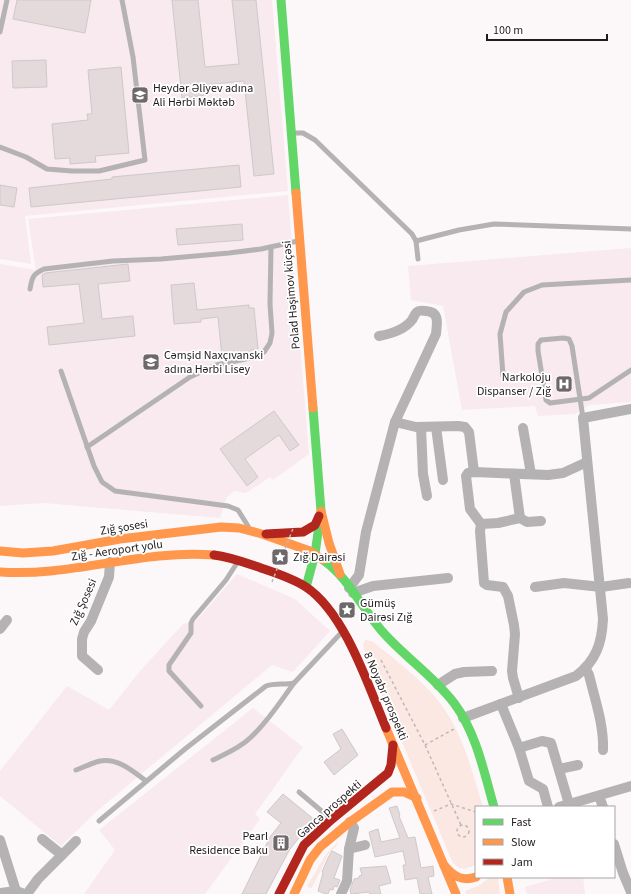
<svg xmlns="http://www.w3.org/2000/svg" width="631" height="894" font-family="'Source Sans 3',sans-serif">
  <rect width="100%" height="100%" fill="#fcf8fa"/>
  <g fill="#f8eaef">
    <path d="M0 0H272L288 191 25 216 31 264 0 259Z"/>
    <path d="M288 195 309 454 273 480 270 477 246 493 234 491 227 497 220 518 44 503 0 506V264L36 270 28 219Z"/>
    <path d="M631 248V402L589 405 575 414 538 416 535 406 462 410 443 306 411 300 408 266Z"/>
    <path d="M237 574 295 599 330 631 293 672 272 665 97 811 61 846 0 796V771L67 686 109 710 141 670 183 624 195 622Z"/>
    <path d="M253 708 303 747 255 814 260 819 205 894H84L115 850 99 830Z"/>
    <path d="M559 877H583L585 894H527L525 887Z"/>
  </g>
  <g fill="#fce8e3">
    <path d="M365 640 372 641C394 659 423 680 440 703 463 733 472 771 483 807H476V865C464 869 458 872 451 859L365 654 363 645Z"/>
    <path d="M337 843 338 844 328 855 320 872 311 889 307 886 326 854Z"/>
    <path d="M490 877H498L500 894H466L465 891 480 885Z"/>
  </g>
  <g fill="#e4d9db" stroke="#cec9ca">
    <path d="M17 0H91L85 33 13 19Z"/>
    <path d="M172 0H198L205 67 239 64 232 0H256L274 174 254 176 244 81 205 85 207 95 182 98Z"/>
    <path d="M46 60 47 87 13 88 12 61Z"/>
    <path d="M121 67 129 153 95 156 96 162 70 164V158L55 159 52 124 88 120 87 114H92L88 70Z"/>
    <path d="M239 165 241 187 31 207 29 188 112 179V177Z"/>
    <path d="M0 185 17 188 14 207 0 205Z"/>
    <path d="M242 224 243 240 178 245 176 229Z"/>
    <path d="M128 264 130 281 98 284 102 319 133 316 135 336 49 345 47 327 84 323 79 284 43 287 42 275 45 273Z"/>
    <path d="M194 283 197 310 249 305V308H254L258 349 251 350 252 353 222 357 218 317 201 319V322L174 324 171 285Z"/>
    <path d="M274 411 299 445 290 451 279 435 245 459 258 477 247 486 220 449Z"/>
    <path d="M342 729 358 755 334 775 324 762 341 749 333 734Z"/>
    <path d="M283 794 316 821 298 839 290 849 266 894H242L270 837 281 823 267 812Z"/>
    <path d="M397 806 400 815 399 816 408 838 415 837 421 868 433 866 434 876 428 877 432 894H420L417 878 405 880 403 865H406L403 851 375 857 369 832 378 829 381 842 400 838 389 808Z"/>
    <path d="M332 851 342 856 334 878 340 880 337 887 334 886 333 890 330 889 328 894H326L318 891 323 873 322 872 328 858Z"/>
    <path d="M386 866 391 883 379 886 381 894H370L369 892 351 894 350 890 354 879 359 878V876L362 875 360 868Z"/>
  </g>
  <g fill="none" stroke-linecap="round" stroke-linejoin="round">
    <g stroke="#bbb8b9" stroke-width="1.5" stroke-dasharray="3 3" stroke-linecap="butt">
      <path d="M381 660 425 745 461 825"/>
      <path d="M425 745 454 729"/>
      <path d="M434 811 451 804 476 812"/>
      <circle cx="463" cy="831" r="6"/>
    </g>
    <g stroke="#b5b2b4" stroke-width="5">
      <path d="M0 32 7 0"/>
      <path d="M292 133H303L315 140 412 234 416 241 459 230 494 224 631 229"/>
      <path d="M0 147 26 157 47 169 72 171H99L145 160 133 57 122 0"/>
      <path d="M416 241 418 259"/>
      <path d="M30 289C32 277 33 274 44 269L113 261 161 259 229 253 261 249 298 241"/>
      <path d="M61 371 94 466 102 482 115 491 228 506 238 510 248 526"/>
      <path d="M503 376 500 334 506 312 524 292 542 285 631 280"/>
      <path d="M583 418 572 346 569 339 563 338 541 340 538 344V351L546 400 550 403 589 398 631 370"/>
      <path d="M87 447 190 377 216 365 256 357 264 352 270 343 272 333 270 304 271 247"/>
      <path d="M201 706 169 671V665L191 633V623L193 619 226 580 237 563"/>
      <path d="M213 760C225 754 240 748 250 738 267 723 280 702 294 683"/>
      <path d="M76 770C84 767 92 763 100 761 118 758 133 771 146 781"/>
      <path d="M299 792 331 819"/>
      <path d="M99 821 185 749 266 686C275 683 285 685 294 683L341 633"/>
    </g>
    <g stroke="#b5b2b4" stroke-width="10">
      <path d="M395 422 416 427 458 426 465 427 469 432 474 472"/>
      <path d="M421 427 423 474 427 496"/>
      <path d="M436 427 443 480"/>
      <path d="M523 428 531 474"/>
      <path d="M514 474 520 518"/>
      <path d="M481 524 498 523 520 518 527 522 541 521"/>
      <path d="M535 587 564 583 601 587 629 583"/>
      <path d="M349 588 359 575 366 532 395 422 436 334C437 323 440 312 426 311 425 311 420 310 419 311 415 312 414 317 412 320 404 330 391 334 379 336"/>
      <path d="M353 593 373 586 448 578"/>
      <path d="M0 629 7 620"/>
      <path d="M586 669 589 675C595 700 604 725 603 750"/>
      <path d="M98 670 82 656V639L84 632 91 621 109 577 110 562"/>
      <path d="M438 685 455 674 464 672 492 671"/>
      <path d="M519 698 513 678 512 671 515 634 514 625 508 596 503 587 487 585 484 583 480 531 481 524 470 509 466 476 468 473 474 472 548 475 563 473 587 462"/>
      <path d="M501 704 519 748 529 781 543 789 548 807"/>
      <path d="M463 718 576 676C596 661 602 643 603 619L583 418 631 409"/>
      <path d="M519 748 542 741 551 743 569 804"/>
      <path d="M559 769 578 765"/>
      <path d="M599 796 603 807"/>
      <path d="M559 807 631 786"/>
      <path d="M42 839 62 855"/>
      <path d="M0 840 16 891"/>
      <path d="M614 844 623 873 631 892"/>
      <path d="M349 849 365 845"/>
      <path d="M0 893 16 891 22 893"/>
      <path d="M27 894 38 879 76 841"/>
      <path d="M341 894 347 881 349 849 354 828 350 822"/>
    </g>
    <g stroke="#63d668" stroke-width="9">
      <path d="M281 0 296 193"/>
      <path d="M323 560C348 577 361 607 381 630 403 656 433 675 454 703 476 732 484 772 494 807"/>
      <path d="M306 587 315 554 321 511 313 408"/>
    </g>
    <g stroke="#ff974d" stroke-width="9">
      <path d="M296 193 313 408"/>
      <path d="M321 511 329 543 340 574"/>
      <path d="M0 551 23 553 53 551 120 539 221 527 239 528 262 534 310 551 323 560"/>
      <path d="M0 572C73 577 141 549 214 555"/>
      <path d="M386 728 456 894"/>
      <path d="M444 865C453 876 462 882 476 877"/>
      <path d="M507 877 510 894"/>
      <path d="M294 894 310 860 320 847 350 822 392 792H404L417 798"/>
    </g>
    <g stroke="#b3261e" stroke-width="9">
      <path d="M266 534 303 532 315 525 319 516"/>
      <path d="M214 555C231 557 246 563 261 568 276 573 292 578 306 587 345 613 368 685 386 728"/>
      <path d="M279 894 304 845 331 820 388 773 391 765 393 745"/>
    </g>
    <path stroke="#bbb8b9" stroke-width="1.5" stroke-dasharray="3 3" stroke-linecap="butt" d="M272 582 294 526"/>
  </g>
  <defs>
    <g id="university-square" transform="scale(0.9)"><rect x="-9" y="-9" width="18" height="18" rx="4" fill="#6e686b" stroke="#fff"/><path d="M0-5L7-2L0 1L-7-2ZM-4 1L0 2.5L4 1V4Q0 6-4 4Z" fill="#fff"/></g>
    <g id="school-square" transform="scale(0.9)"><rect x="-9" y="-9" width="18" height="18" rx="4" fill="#6e686b" stroke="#fff"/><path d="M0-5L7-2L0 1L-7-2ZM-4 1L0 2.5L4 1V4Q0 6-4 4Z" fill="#fff"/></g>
    <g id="hospital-square" transform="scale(0.9)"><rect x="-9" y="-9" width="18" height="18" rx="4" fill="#6e686b" stroke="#fff"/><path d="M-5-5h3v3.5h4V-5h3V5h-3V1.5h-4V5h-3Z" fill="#fff"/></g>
    <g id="sight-square" transform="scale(0.9)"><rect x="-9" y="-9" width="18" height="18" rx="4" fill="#6e686b" stroke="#fff"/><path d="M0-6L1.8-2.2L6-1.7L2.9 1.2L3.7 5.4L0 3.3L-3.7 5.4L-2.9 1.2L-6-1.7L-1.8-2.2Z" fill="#fff"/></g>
    <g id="building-square" transform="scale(0.9)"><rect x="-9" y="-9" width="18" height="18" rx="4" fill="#6e686b" stroke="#fff"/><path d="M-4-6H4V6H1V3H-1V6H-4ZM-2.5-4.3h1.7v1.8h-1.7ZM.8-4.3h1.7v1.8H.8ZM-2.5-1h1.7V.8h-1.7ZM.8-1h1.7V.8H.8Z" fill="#fff"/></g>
  </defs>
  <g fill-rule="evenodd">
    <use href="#university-square" x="140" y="95"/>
    <use href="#school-square" x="151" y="362"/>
    <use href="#hospital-square" x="564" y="384"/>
    <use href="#sight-square" x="280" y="557"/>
    <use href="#sight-square" x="347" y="610"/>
    <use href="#building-square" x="281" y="843"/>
  </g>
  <g text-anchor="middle" stroke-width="3.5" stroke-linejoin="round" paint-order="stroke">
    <g font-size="12" fill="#221b1e" stroke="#fff" text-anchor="start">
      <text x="153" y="92">Heydər Əliyev adına<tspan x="153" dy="14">Ali Hərbi Məktəb</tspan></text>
      <text x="164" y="359">Cəmşid Naxçıvanski<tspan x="164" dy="14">adına Hərbi Lisey</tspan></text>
      <text x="551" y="381" text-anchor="end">Narkoloju<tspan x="551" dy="14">Dispanser / Zığ</tspan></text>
      <text x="293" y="561">Zığ Dairəsi</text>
      <text x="360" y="607">Gümüş<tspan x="360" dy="14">Dairəsi Zığ</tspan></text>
      <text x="268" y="840" text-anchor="end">Pearl<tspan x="268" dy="14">Residence Baku</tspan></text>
    </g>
    <g font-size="12" fill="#221b1e" stroke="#fff">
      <text transform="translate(291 295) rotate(-95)" y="4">Polad Həşimov küçəsi</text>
      <text transform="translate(124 527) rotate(-9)" y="4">Zığ şosesi</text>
      <text transform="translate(117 550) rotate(-8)" y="4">Zığ - Aeroport yolu</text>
      <text transform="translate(83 602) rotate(-66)" y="4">Zığ Şosesi</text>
      <text transform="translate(386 696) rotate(67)" y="4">8 Noyabr prospekti</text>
      <text transform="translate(329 809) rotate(-41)" y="4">Gəncə prospekti</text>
    </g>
  </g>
  <rect x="475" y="806" width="140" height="72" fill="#ffffff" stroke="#a7a4a5"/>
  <rect x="483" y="819" width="20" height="6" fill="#63d668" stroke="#a7a4a5"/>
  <text x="511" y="826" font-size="12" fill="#221b1e">Fast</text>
  <rect x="483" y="839" width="20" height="6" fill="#ff974d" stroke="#a7a4a5"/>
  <text x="511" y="846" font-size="12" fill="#221b1e">Slow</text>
  <rect x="483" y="859" width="20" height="6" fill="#b3261e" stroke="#a7a4a5"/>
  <text x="511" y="866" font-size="12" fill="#221b1e">Jam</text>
  <path d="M487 34v6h120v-6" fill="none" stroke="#221b1e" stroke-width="2"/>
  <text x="493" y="34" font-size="12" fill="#221b1e" stroke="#ffffff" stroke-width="3" paint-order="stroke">100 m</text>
</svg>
